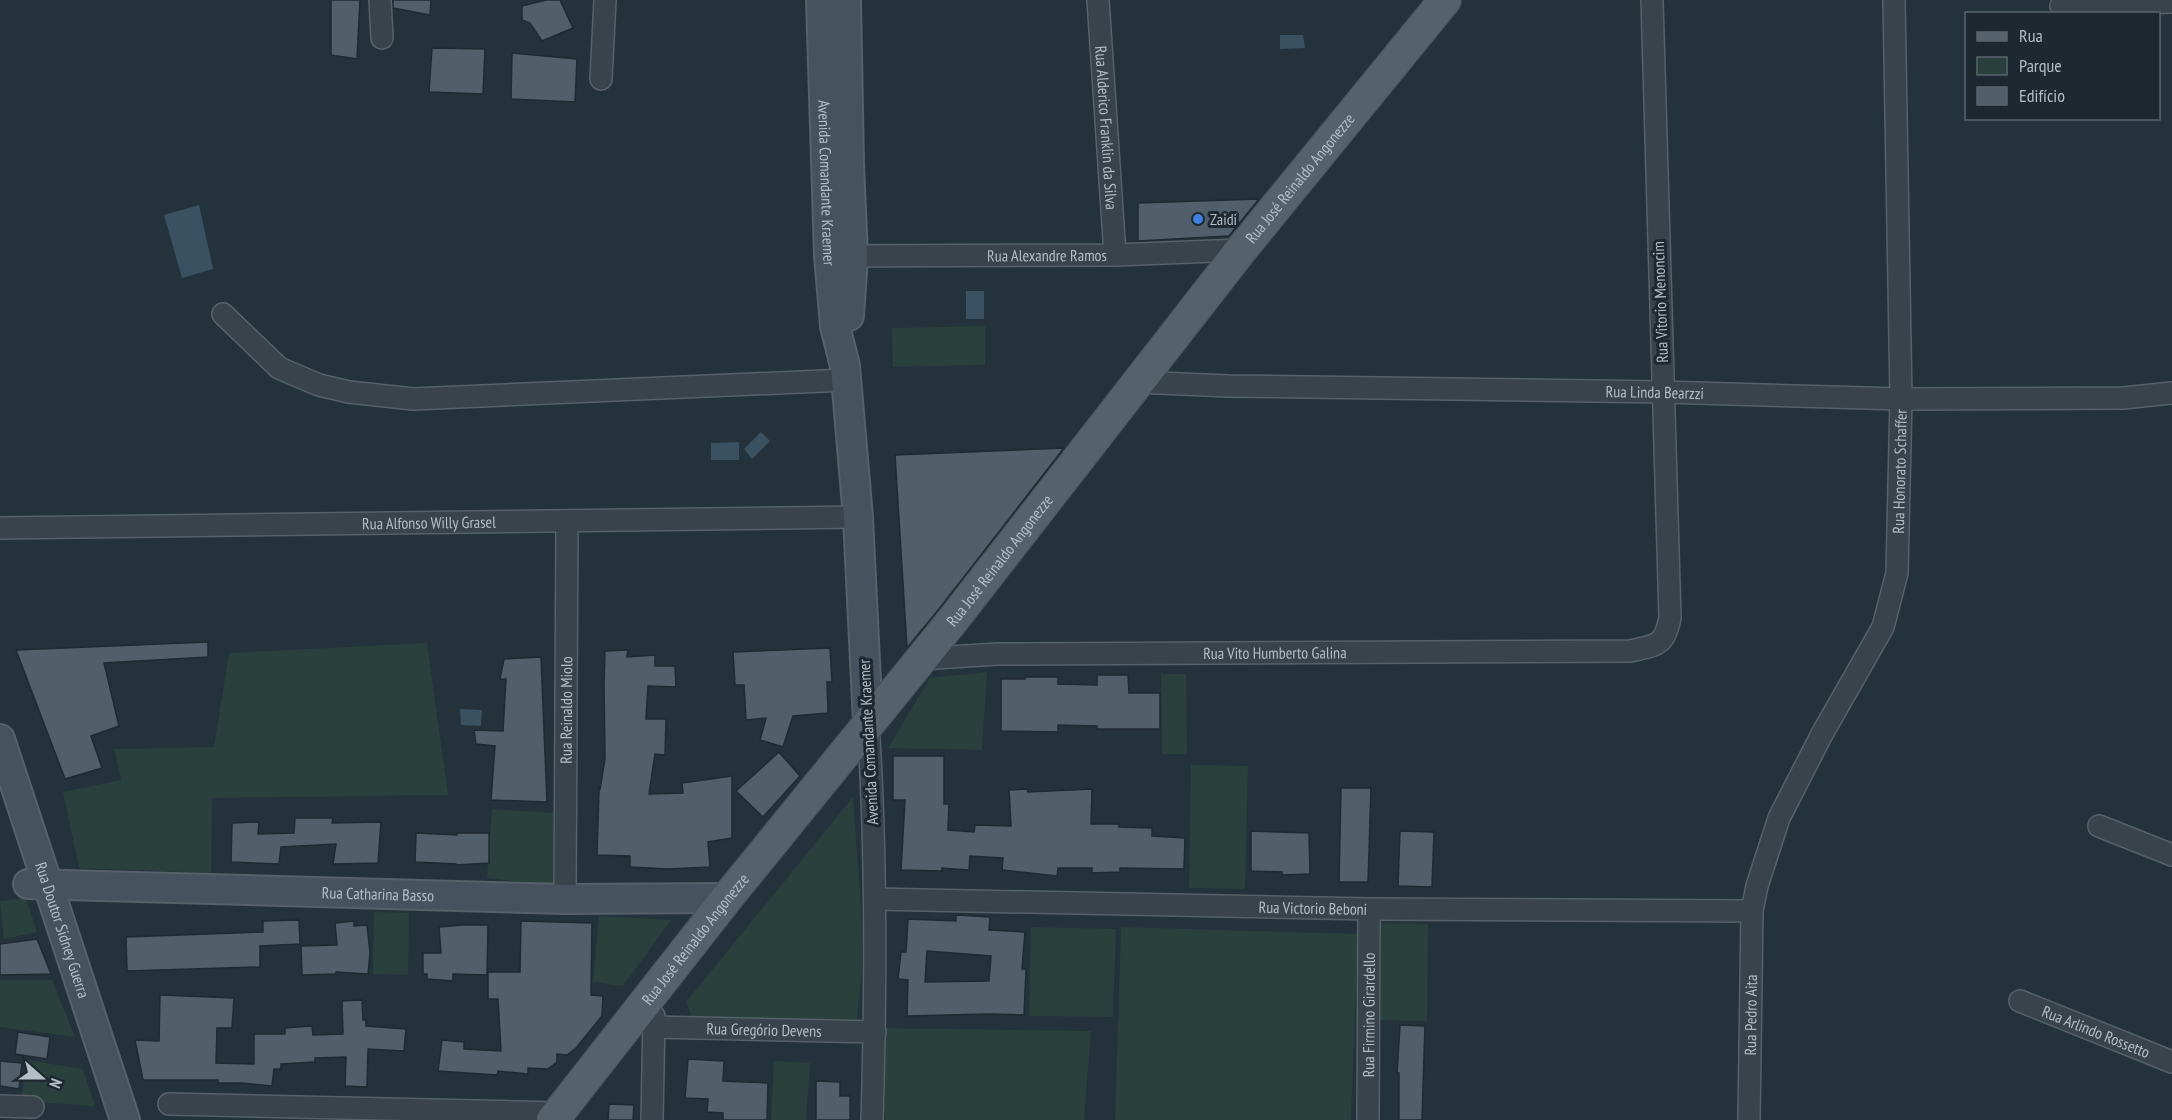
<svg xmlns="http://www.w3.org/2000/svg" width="2172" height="1120" font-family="'PT Sans Narrow',sans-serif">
  <rect width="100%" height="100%" fill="#24323b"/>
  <g fill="#29403d">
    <path d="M985 326V365L893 367 892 328Z"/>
    <path d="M427 643 448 795 212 798 211 873 79 868 63 792 121 780 114 749 214 747 229 653Z"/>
    <path d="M987 672 982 750 888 748 930 678Z"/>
    <path d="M1161 674H1186L1187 754H1162Z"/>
    <path d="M1191 765 1248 766 1245 889 1189 888Z"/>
    <path d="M853 797 861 909 862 966 857 1020 693 1021 686 1002Z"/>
    <path d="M492 809 553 813 555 886 487 878Z"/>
    <path d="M26 898 37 932 4 939 0 901Z"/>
    <path d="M374 912 409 913 408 975 373 974Z"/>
    <path d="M599 916 671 920 623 986 593 982Z"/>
    <path d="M1378 923 1428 924 1427 1021 1377 1020Z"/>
    <path d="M1031 927 1116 929 1113 1017 1029 1016Z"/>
    <path d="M1121 927 1358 934 1351 1120H1115Z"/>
    <path d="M0 980H52L75 1037 0 1027Z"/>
    <path d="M885 1028 1091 1031 1084 1120H885Z"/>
    <path d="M27 1060 83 1069 95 1106 21 1101Z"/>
    <path d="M774 1061 810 1063 806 1120H771Z"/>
  </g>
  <g fill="#395161">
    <path d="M1280 35H1303L1305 48 1280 49Z"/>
    <path d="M199 205 213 269 182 278 164 215Z"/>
    <rect x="966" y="291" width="18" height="28"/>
    <path d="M761 432 770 441 752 459 744 449Z"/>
    <path d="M739 442V460H711V443Z"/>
    <path d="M460 709 482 710 481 726 461 725Z"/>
  </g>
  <g fill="#505f69" stroke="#1f2a32" stroke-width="1.5" fill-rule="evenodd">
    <path d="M331 0H360L357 59 331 55Z"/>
    <path d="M393 0H431L430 15 393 8Z"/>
    <path d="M546 0H560L573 28 542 41 530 23 522 20V6Z"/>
    <path d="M432 48 485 49 483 94 429 92Z"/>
    <path d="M512 53 577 59 575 102 511 99Z"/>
    <path d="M1259 199 1229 236 1138 241V203Z"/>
    <path d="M1064 448 939 609 907 648 895 455Z"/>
    <path d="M208 642V657L104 663 119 726 91 736 102 768 65 779 16 650Z"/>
    <path d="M830 648 832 682H827L828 713 793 716 783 747 760 740 766 718 746 720 744 685H735L733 652Z"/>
    <path d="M628 650 627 657 655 655V666H675L676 687 648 686 646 719H666L665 755 655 754 649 794 683 793 682 783 732 776V838L708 842 710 867 669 869 630 867V856L597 855 599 789H600L605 759 604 685 605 651Z"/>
    <path d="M541 657 547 802 491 800 495 746 476 744 474 730 503 731 506 679H500L504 659Z"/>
    <path d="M1097 675H1128L1129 693H1160V729H1097V726L1058 725V732L1001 731V679H1025V677H1058V684L1097 685Z"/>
    <path d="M779 752 800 776 763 817 736 791Z"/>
    <path d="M893 756H944V804H949L948 830 974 832 975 825 1011 826 1009 790 1027 789 1028 792 1092 789 1091 824H1119V827L1152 828V836L1185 838 1184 869 1120 868V872L1092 873V868H1058L1057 876 1002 870 1003 858 970 856 969 870 942 868V871L901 870 905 800H893Z"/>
    <path d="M1341 788H1371L1368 882H1339Z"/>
    <path d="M295 818H333L332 823 381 822 378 863 333 864 336 844 281 847 279 864 231 862 232 823 259 822 258 834 294 833Z"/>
    <path d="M1251 831 1309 833 1310 874 1282 875V872L1251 871Z"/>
    <path d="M1400 831 1434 832 1432 887 1398 886Z"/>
    <path d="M416 833 457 835V833H489V863L456 865V864L415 862Z"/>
    <path d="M956 915 990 917 989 930 1025 932 1022 969H1026L1024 1015 989 1014 907 1016 908 980 898 979 901 952H906L908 919 956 921ZM927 951 991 956 989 981 925 982Z"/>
    <path d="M299 920 300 944 260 946V967L127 971 126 937 263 932V921Z"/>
    <path d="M354 921V926L367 925 370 953 368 974 336 972V974L302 975 301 946 337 945 335 923Z"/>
    <path d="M521 921 592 923 591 995 603 996 602 1016 576 1048 567 1055 557 1054V1062L548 1069 528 1068V1074L498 1071 497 1075 438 1071 442 1040 464 1042V1049L501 1051 498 999H488V972H520Z"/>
    <path d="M463 925H488L487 975 453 974V981L427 979V974H423V953H441L439 927Z"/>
    <path d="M37 939 51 974 0 975V944Z"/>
    <path d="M160 995 234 998 232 1028H217L216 1063 254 1064V1034H285V1028L312 1026 313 1035 343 1034 342 1001 362 1000 363 1020H366V1026L406 1029 404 1051 368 1049 367 1087 345 1086 346 1057 315 1058V1062L281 1064V1069H274L272 1086 242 1083H218V1080H143L135 1040 159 1041Z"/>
    <path d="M1400 1025 1425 1026 1422 1120H1399V1073H1397Z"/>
    <path d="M18 1032 50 1037 47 1059 15 1054Z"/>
    <path d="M688 1059 724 1061 723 1081 768 1083 767 1120H723V1113L707 1112 708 1099 685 1098Z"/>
    <path d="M0 1061 22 1063 19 1089 0 1086Z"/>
    <path d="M816 1081 840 1082V1096H850V1120H816Z"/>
    <path d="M609 1104 634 1105 633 1120H608Z"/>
  </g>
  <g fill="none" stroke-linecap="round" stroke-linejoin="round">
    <g stroke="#566169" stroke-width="24">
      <g id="street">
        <path d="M380 0 382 38"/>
        <path id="s1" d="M1098 0 1115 255"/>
        <path d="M2061 6 2172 2"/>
        <path d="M601 79 605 0"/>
        <path id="s2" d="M839 256 1115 255 1241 250"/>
        <path d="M223 314 279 368 319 385 349 392 413 399 846 380"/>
        <path id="s3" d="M1137 382 1228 386 1663 392 1901 399 2123 398 2172 393"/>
        <path id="s4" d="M0 528 858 517"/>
        <path id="s5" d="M921 659 997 654 1630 651C1656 645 1664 647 1670 618L1652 0"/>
        <path d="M868 723C877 856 876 987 872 1120"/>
        <path d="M2099 826 2172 855"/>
        <path id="s6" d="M565 899 567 521"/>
        <path id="s7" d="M875 899 1369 909 1752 911"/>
        <path id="s8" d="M2020 1001 2172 1062"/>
        <path id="s9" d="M653 1027 875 1032"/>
        <path d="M169 1104 559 1113"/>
        <path d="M0 1106 33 1107"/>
        <path d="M652 1120 654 1016"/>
        <path id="s10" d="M1368 1120 1369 909"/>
        <path id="s11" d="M1749 1120 1752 911 1757 886 1779 818 1822 734 1883 627 1897 573 1901 399 1894 0"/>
      </g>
    </g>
    <g stroke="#566169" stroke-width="32">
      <g id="secondary">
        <path id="s12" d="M821 0 829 256 835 326 845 366 858 517 868 723"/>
        <path d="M846 0 849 164 853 256 849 316"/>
        <path id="s13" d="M0 739 125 1120"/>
        <path id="s14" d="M28 884 565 899 727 898"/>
      </g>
    </g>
    <g stroke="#444f57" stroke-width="34">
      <g id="primary">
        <path id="s15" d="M553 1120 727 898 953 620 1241 250 1445 0"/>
      </g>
    </g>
    <use href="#street" stroke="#38434b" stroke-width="21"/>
    <use href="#secondary" stroke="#46535e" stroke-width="28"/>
    <use href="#primary" stroke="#56626b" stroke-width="32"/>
  </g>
  <circle fill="#3f7fe0" stroke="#1d2830" stroke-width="2" cx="1198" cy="219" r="6"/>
  <g text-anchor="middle" stroke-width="6" stroke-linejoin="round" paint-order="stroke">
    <g font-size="16" fill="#b4bec7" stroke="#1d2830">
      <text dy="6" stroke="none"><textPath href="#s1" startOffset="128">Rua Alderico Franklin da Silva</textPath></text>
      <text dy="6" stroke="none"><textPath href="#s15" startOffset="1202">Rua José Reinaldo Angonezze</textPath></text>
      <text dy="6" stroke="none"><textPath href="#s12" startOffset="183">Avenida Comandante Kraemer</textPath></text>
      <text dy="6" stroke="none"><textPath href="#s2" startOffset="208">Rua Alexandre Ramos</textPath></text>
      <text transform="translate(1660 302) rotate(-92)" y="6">Rua Vitorio Menoncim</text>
      <text dy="6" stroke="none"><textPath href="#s3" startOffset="518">Rua Linda Bearzzi</textPath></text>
      <text dy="6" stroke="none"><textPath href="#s11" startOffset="681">Rua Honorato Schaffer</textPath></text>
      <text dy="6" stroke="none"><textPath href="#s4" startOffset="429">Rua Alfonso Willy Grasel</textPath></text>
      <text dy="6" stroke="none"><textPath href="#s15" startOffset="716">Rua José Reinaldo Angonezze</textPath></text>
      <text dy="6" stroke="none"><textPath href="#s5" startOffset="354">Rua Vito Humberto Galina</textPath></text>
      <text dy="6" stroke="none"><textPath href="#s6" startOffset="189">Rua Reinaldo Miolo</textPath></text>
      <text transform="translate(868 742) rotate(-93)" y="6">Avenida Comandante Kraemer</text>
      <text dy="6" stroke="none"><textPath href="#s14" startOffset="350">Rua Catharina Basso</textPath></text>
      <text dy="6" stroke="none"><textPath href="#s7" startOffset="438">Rua Victorio Beboni</textPath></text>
      <text dy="6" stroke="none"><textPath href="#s13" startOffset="201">Rua Doutor Sidney Guerra</textPath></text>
      <text dy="6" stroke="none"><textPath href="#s15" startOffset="230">Rua José Reinaldo Angonezze</textPath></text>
      <text dy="6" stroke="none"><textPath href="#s10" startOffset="105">Rua Firmino Girardello</textPath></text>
      <text dy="6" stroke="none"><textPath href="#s11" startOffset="105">Rua Pedro Aita</textPath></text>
      <text dy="6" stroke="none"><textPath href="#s9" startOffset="111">Rua Gregório Devens</textPath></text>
      <text dy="6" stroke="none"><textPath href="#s8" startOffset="82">Rua Arlindo Rossetto</textPath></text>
    </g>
    <g font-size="16" fill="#b4bec7" stroke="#1d2830" text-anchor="start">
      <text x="1210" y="225">Zaidi</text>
    </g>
  </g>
  <rect x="1965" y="12" width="195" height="108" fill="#1d2830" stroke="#59646c" stroke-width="1.5"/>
  <rect x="1977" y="32" width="30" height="9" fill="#56626b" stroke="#59646c" stroke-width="1.5"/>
  <text x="2019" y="42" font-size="18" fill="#b4bec7">Rua</text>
  <rect x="1977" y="57" width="30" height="18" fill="#29403d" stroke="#59646c" stroke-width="1.5"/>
  <text x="2019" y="72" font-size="18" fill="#b4bec7">Parque</text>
  <rect x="1977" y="87" width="30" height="18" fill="#505f69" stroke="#59646c" stroke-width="1.5"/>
  <text x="2019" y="102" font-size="18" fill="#b4bec7">Edifício</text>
  <g transform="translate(42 1078) rotate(111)" stroke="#1d2830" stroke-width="4.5" paint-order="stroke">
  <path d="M0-4.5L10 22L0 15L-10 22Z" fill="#b4bec7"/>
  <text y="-9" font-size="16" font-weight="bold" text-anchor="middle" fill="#b4bec7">N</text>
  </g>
</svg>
